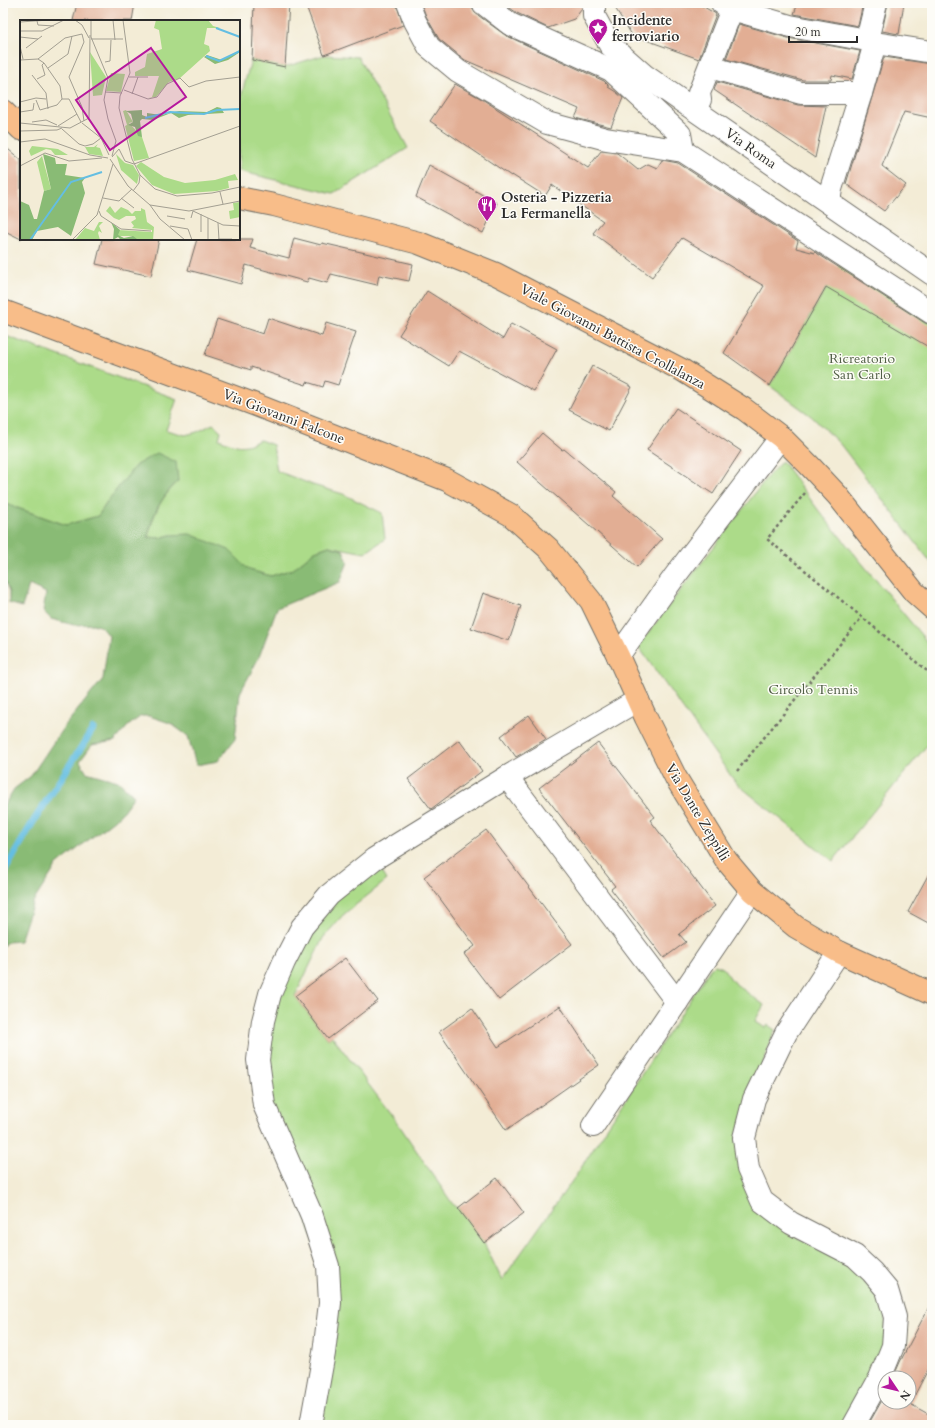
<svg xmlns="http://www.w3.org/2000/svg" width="935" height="1428" font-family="Cardo,serif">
  <rect width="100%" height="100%" fill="#fdfcf7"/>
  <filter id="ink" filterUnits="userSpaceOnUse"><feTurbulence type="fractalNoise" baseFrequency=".025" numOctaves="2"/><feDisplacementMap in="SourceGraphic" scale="8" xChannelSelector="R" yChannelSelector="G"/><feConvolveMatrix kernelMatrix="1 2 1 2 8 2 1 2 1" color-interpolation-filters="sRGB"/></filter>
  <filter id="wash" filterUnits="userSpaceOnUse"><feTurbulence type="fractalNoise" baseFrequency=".012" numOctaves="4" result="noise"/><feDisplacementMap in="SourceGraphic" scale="16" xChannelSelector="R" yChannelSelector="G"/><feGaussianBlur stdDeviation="0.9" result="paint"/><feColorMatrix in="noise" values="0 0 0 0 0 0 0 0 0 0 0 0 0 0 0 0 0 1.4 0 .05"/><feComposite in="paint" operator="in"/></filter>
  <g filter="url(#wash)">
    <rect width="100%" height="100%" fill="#f3ecd6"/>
    <g fill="#acdb89" stroke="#6c835a">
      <path d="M324 55 358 57 408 148 334 194 239 171V104L251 60 285 67Z"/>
      <path d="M840 264 932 320V564L840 444 811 416 770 386Z"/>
      <path d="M3 335 177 399 166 430 185 435 197 432 213 424 221 431 219 439C238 446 241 449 260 440L273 445 277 471 313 485 343 494 382 513 385 539 365 553 329 546 315 551 293 569 271 576 249 570 229 550 170 535 160 538 148 537C155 511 159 501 178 481L136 465 110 498 98 516 66 525 3 503Z"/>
      <path d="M782 461 819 511 932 648V739L833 861 736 783 638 646 768 476Z"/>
      <path d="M376 862 387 880 343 915 323 938 295 996 328 1039 332 1036 399 1125 454 1206 458 1208 484 1243 502 1280 577 1174 710 969 715 965 723 968 733 982 764 1005 755 1021 765 1028 768 1025 775 1030 736 1137 789 1233 846 1264 873 1290 886 1311V1335L880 1355 844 1425H321L335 1303 267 1105 268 1022 305 929Z"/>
    </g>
    <path fill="#89bb75" stroke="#5a7350" d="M157 453 176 462 178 481C160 499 153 513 148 537L160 538 170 535 190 534 229 550 249 570 271 576 293 569 315 551 329 546 343 550 348 562 340 582 277 608 259 657 240 693 235 739 218 761 196 765 188 736 170 723 149 716H141L128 726 115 741 92 745 80 761 86 772 118 781 134 796 120 815 57 865 33 902 20 941 7 942 3 946V807L14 789 31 776 63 728 103 679 109 636 102 627 93 624 74 625 51 619 43 611 46 593 29 585 22 607 9 603V592L3 577V503L66 525 98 516 110 498 136 465Z"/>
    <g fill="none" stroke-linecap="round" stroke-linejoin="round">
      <path stroke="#64bee2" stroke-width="7" d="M3 874 33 822 93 729"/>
    </g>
    <g id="blocks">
      <g fill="#e2ae94">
        <path d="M77 3H135L132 21H73Z"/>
        <path d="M254 3H289L285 67 252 60Z"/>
        <path d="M305 3H396L403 25 324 55Z"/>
        <path d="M421 3H471L472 8 475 13 505 35 604 81 608 85V87L616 92 623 98 611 127 575 118 579 109 465 60 439 39 426 16Z"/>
        <path d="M503 3H582V9L574 19 548 28 517 13Z"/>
        <path d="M612 3H697L716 14 699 59 632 35Z"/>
        <path d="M798 3H863L858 26 794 14Z"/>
        <path d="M888 3H904L899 34 882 31Z"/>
        <path d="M739 24 788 38 860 51 852 79 832 75 831 80H803L726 59Z"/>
        <path d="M884 57 932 64V118L904 112 882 166 906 185 884 211 846 184Z"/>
        <path d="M717 82 798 105 826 106 815 158 714 90Z"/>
        <path d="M455 84 482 99 588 168 601 151 617 153 638 170 648 164 657 168 662 160 678 163 798 241 796 248 815 253V252L925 323 932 325V349L826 287 770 386 724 353 764 286 682 238 652 277 593 233 603 221 552 185 545 196 512 175 511 176 430 121Z"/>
        <path d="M3 145 21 160V239L3 230Z"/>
        <path d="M429 165 497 203 483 233 416 197Z"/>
        <path d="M294 238 321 245 322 243 413 264 409 281 379 275 377 285 331 274 327 283 309 278 307 282 246 265 241 284 188 270 197 239H253L250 248 289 258Z"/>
        <path d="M102 239H159L151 276 96 264Z"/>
        <path d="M427 291 503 339 511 324 557 349 534 391 459 351 449 366 399 335Z"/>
        <path d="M268 318 322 336 326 323 356 332 338 385 325 381 323 387 307 382 306 385 251 367V370L205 355 217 319 263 334Z"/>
        <path d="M592 366 632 387 609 431 569 410Z"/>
        <path d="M676 408 741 451 713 494 647 450Z"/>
        <path d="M542 433 562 450 564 449 616 492 613 496 662 539 637 567 517 462Z"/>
        <path d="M483 593 521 606 509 641 471 628Z"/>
        <path d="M529 715 546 739 516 757 501 736Z"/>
        <path d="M459 740 482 771 431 809 408 779Z"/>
        <path d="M598 743 655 817 650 820 715 906 679 934 686 942 664 958 611 889 615 886 539 788Z"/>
        <path d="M486 830 572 944 499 1000 464 954 475 946 424 877Z"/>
        <path d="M932 868V925L908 912Z"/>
        <path d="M345 958 378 1001 328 1039 295 996Z"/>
        <path d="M560 1006 599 1065 506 1130 439 1032 472 1008 498 1047Z"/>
        <path d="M497 1178 524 1213 484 1243 458 1208Z"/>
        <path d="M932 1301V1362L910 1404 932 1416V1425H868L885 1395V1402H909V1378H893L900 1362Z"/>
      </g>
    </g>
  </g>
  <g filter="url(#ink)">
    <use href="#blocks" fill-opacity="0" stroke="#716f67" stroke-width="1"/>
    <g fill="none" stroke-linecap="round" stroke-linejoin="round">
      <g stroke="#716f67" stroke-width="24">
        <g id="minor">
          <path d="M408 3 415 21 429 47 458 71 547 123 606 139 683 151 932 313"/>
          <path d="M483 3 510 24 611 70 680 134 683 151"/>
          <path d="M594 3V16L610 45 644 75 932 274"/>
          <path d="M722 3 732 9 790 26 867 40 875 43 932 52"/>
          <path d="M867 40 876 3"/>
          <path d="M710 67 801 93H861"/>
          <path d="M694 109 700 100 699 93 732 9"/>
          <path d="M829 202 831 189 861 93 875 43"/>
          <path d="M618 656 675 576 781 437"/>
          <path d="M507 777 677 1002"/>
          <path d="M839 952 786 1033 754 1099 744 1138 748 1169 762 1201 791 1223 855 1256 872 1272 887 1290 895 1317 893 1346 880 1378 854 1425"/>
          <path d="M593 1126 752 891"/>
          <path d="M311 1425 324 1353 330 1303 328 1266 312 1216 264 1105 258 1060 263 1021 270 994 284 962 302 927 329 895 374 859 507 777 638 700"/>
        </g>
      </g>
      <g stroke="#716f67" stroke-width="24">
        <g id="major">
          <path d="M3 111 21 129"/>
          <path d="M239 198 274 205 419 243 496 274 682 370 744 409 781 437 809 465 838 496 914 592 932 608"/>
          <path d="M3 311 256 405 447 480 511 515 549 549 591 601 618 656 646 718 676 778 726 860 752 891 796 927 839 952 932 994"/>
        </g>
      </g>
      <g stroke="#716f67" stroke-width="2.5" stroke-dasharray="3 3" stroke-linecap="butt">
        <path d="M805 493 767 539 932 675"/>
        <path d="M737 771 862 617"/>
      </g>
      <use href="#minor" stroke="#fff" stroke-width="22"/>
      <use href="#major" stroke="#f8bd89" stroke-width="22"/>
    </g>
  </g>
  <defs>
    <g id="sight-pin" transform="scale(1)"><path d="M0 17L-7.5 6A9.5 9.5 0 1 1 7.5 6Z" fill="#b5179e" stroke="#fdfcf7"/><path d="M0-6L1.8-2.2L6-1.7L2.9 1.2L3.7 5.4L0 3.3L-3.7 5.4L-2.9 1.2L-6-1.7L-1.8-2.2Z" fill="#fff"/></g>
    <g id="restaurant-pin" transform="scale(1)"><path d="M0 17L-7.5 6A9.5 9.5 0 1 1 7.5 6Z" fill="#b5179e" stroke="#fdfcf7"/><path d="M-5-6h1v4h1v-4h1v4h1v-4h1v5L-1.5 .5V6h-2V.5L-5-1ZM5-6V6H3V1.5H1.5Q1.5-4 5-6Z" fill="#fff"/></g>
  </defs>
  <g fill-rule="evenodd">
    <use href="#sight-pin" x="598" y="28"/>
    <use href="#restaurant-pin" x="487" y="205"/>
  </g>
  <g text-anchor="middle" stroke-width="3" stroke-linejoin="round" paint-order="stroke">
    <g font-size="14" font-weight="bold" fill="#2b2b2b" stroke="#fdfcf7" text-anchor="start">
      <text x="612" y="25">Incidente<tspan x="612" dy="16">ferroviario</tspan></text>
      <text x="501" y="202">Osteria - Pizzeria<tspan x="501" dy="16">La Fermanella</tspan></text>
    </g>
    <g font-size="14" fill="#2b2b2b" stroke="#fdfcf7">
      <text transform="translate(751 148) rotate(35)" y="5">Via Roma</text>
      <text transform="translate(613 336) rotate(28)" y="5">Viale Giovanni Battista Crollalanza</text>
      <text transform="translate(284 416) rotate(21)" y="5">Via Giovanni Falcone</text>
      <text transform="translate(698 812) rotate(59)" y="5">Via Dante Zeppilli</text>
    </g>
    <g font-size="14" fill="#526047" stroke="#fdfcf7">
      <text x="862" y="363">Ricreatorio<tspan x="862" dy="16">San Carlo</tspan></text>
      <text x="813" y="694">Circolo Tennis</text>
    </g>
  </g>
  <g transform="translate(20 20)">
    <rect width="220" height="220" fill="#f3ecd6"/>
    <path d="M136 0H188L193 6 200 8H187L184 24 189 26 190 31 160 58 149 62 136 77 128 78 132 77 139 56H115V52L125 47 127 34 142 29 139 10 134 8ZM70 32 86 57 82 75 73 76ZM91 53 105 54 101 72 86 71ZM106 90 113 102 109 103 122 117 129 138 114 141 105 106 107 105 103 91ZM78 124 76 127 80 128 83 136 69 134 65 127H74ZM12 126 38 129 48 135H35L31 130 26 129 11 136 9 131ZM96 134 105 143 113 145 119 155 117 164 101 150ZM22 136 31 169 24 171 17 142ZM121 142 144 157 165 163 195 160 215 154 218 160 208 161 209 168 197 171 154 174 132 165 116 146ZM220 182V197L210 199 209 191 214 190 213 183ZM90 186 95 193 101 187 108 190 112 194 115 191H121V188L125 190 127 202 134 207 133 220H110L113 216H98V210L132 212V210L112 208 114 206 111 202 116 199 115 196H106L99 200 94 198 86 191ZM79 202H83L79 206 82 213 79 211 78 213 80 220H55L65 208 74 211Z" fill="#acdb89"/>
    <path d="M220 30V32L208 40 195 44 184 37 187 35 202 40ZM197 87 201 88 204 93 168 95 159 98 151 93 133 100 122 99 120 101 122 117 118 116 115 107 108 105 113 102 111 94 106 91 122 90V95L127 97V93L141 95 159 91 187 92ZM23 134 35 138 36 144H47L45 155 65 158 62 162 65 173 51 216 38 207 17 211 12 220H0V181L9 185 14 199H17L24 171 31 169ZM91 202 100 210 98 215 104 218 113 216 117 219 101 220 98 217 93 220 94 209Z" fill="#89bb75"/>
    <path fill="none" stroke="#64bee2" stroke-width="2" d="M196 8 220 17M186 36 199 41 220 31M125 98 150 92 184 94 197 90 220 89M10 220 51 162 82 152"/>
    <path fill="none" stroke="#a39f92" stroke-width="1" d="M55 0 62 5 69 18M71 0V17L88 58 84 80 88 99 96 121 92 136M93 0 95 20M103 0 110 53 100 76 99 88 112 139 120 155 135 169 157 176 192 173 220 167M17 1 18 5 34 6M0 2 29 0M0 11H22L44 0M62 14 64 22 49 57 62 87 64 101M0 17 18 19 22 16M71 19H103M0 26 3 39M6 28 18 19M18 39 45 18 62 14M0 40 18 39 24 43 40 66 42 79M85 42 90 41 91 20M28 48 48 34 52 16M12 55 26 73 28 89M109 57H128M17 59 25 55 22 45 24 43M104 70 128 79 137 77 147 64 160 58 169 67 186 61 220 57M85 72 102 73M112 74 118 57M42 79H49L61 102M16 80 20 90 37 85 42 79M0 82 16 78 26 79M0 92 13 90 14 83M12 102 26 100 37 105M0 103 50 108 69 98 70 15M62 103 81 118 89 135M38 106 57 94M42 109 59 124 65 126 73 124 81 118M0 111 37 110 42 108M0 122 25 119 70 135 88 138M92 137 99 129 105 141 114 144 220 106M90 139 108 166 130 185 169 191 220 181M0 146 25 133 49 141 82 138M113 171 119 163 120 155M200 172 203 184M83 178 99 181 112 169M101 178 114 188M130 185 140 199 165 220M79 191 81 196 101 209 131 211M147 196 165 199M171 198 173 191 203 205 220 206M198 203 199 220M150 206 168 209 172 220M181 212V194M198 219H212M52 220 77 195 93 144M188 220V198"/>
    <path fill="#b5179e" fill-opacity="0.15" stroke="#b5179e" stroke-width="2" d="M131 28 166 77 90 130 56 80Z"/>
    <rect width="220" height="220" fill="none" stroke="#2b2b2b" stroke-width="2"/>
  </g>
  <rect width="935" height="1428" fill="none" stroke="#fdfcf7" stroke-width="16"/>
  <g transform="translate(897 1390) rotate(125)"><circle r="19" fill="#fdfcf7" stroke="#a9a8a5"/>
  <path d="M0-3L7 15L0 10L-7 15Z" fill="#b5179e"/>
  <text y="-6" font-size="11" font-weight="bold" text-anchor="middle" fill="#2b2b2b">N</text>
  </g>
  <path d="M789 36v6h68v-6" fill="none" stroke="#2b2b2b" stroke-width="2"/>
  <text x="795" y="36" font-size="12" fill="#2b2b2b" stroke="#fdfcf7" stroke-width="3" paint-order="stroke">20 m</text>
</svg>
